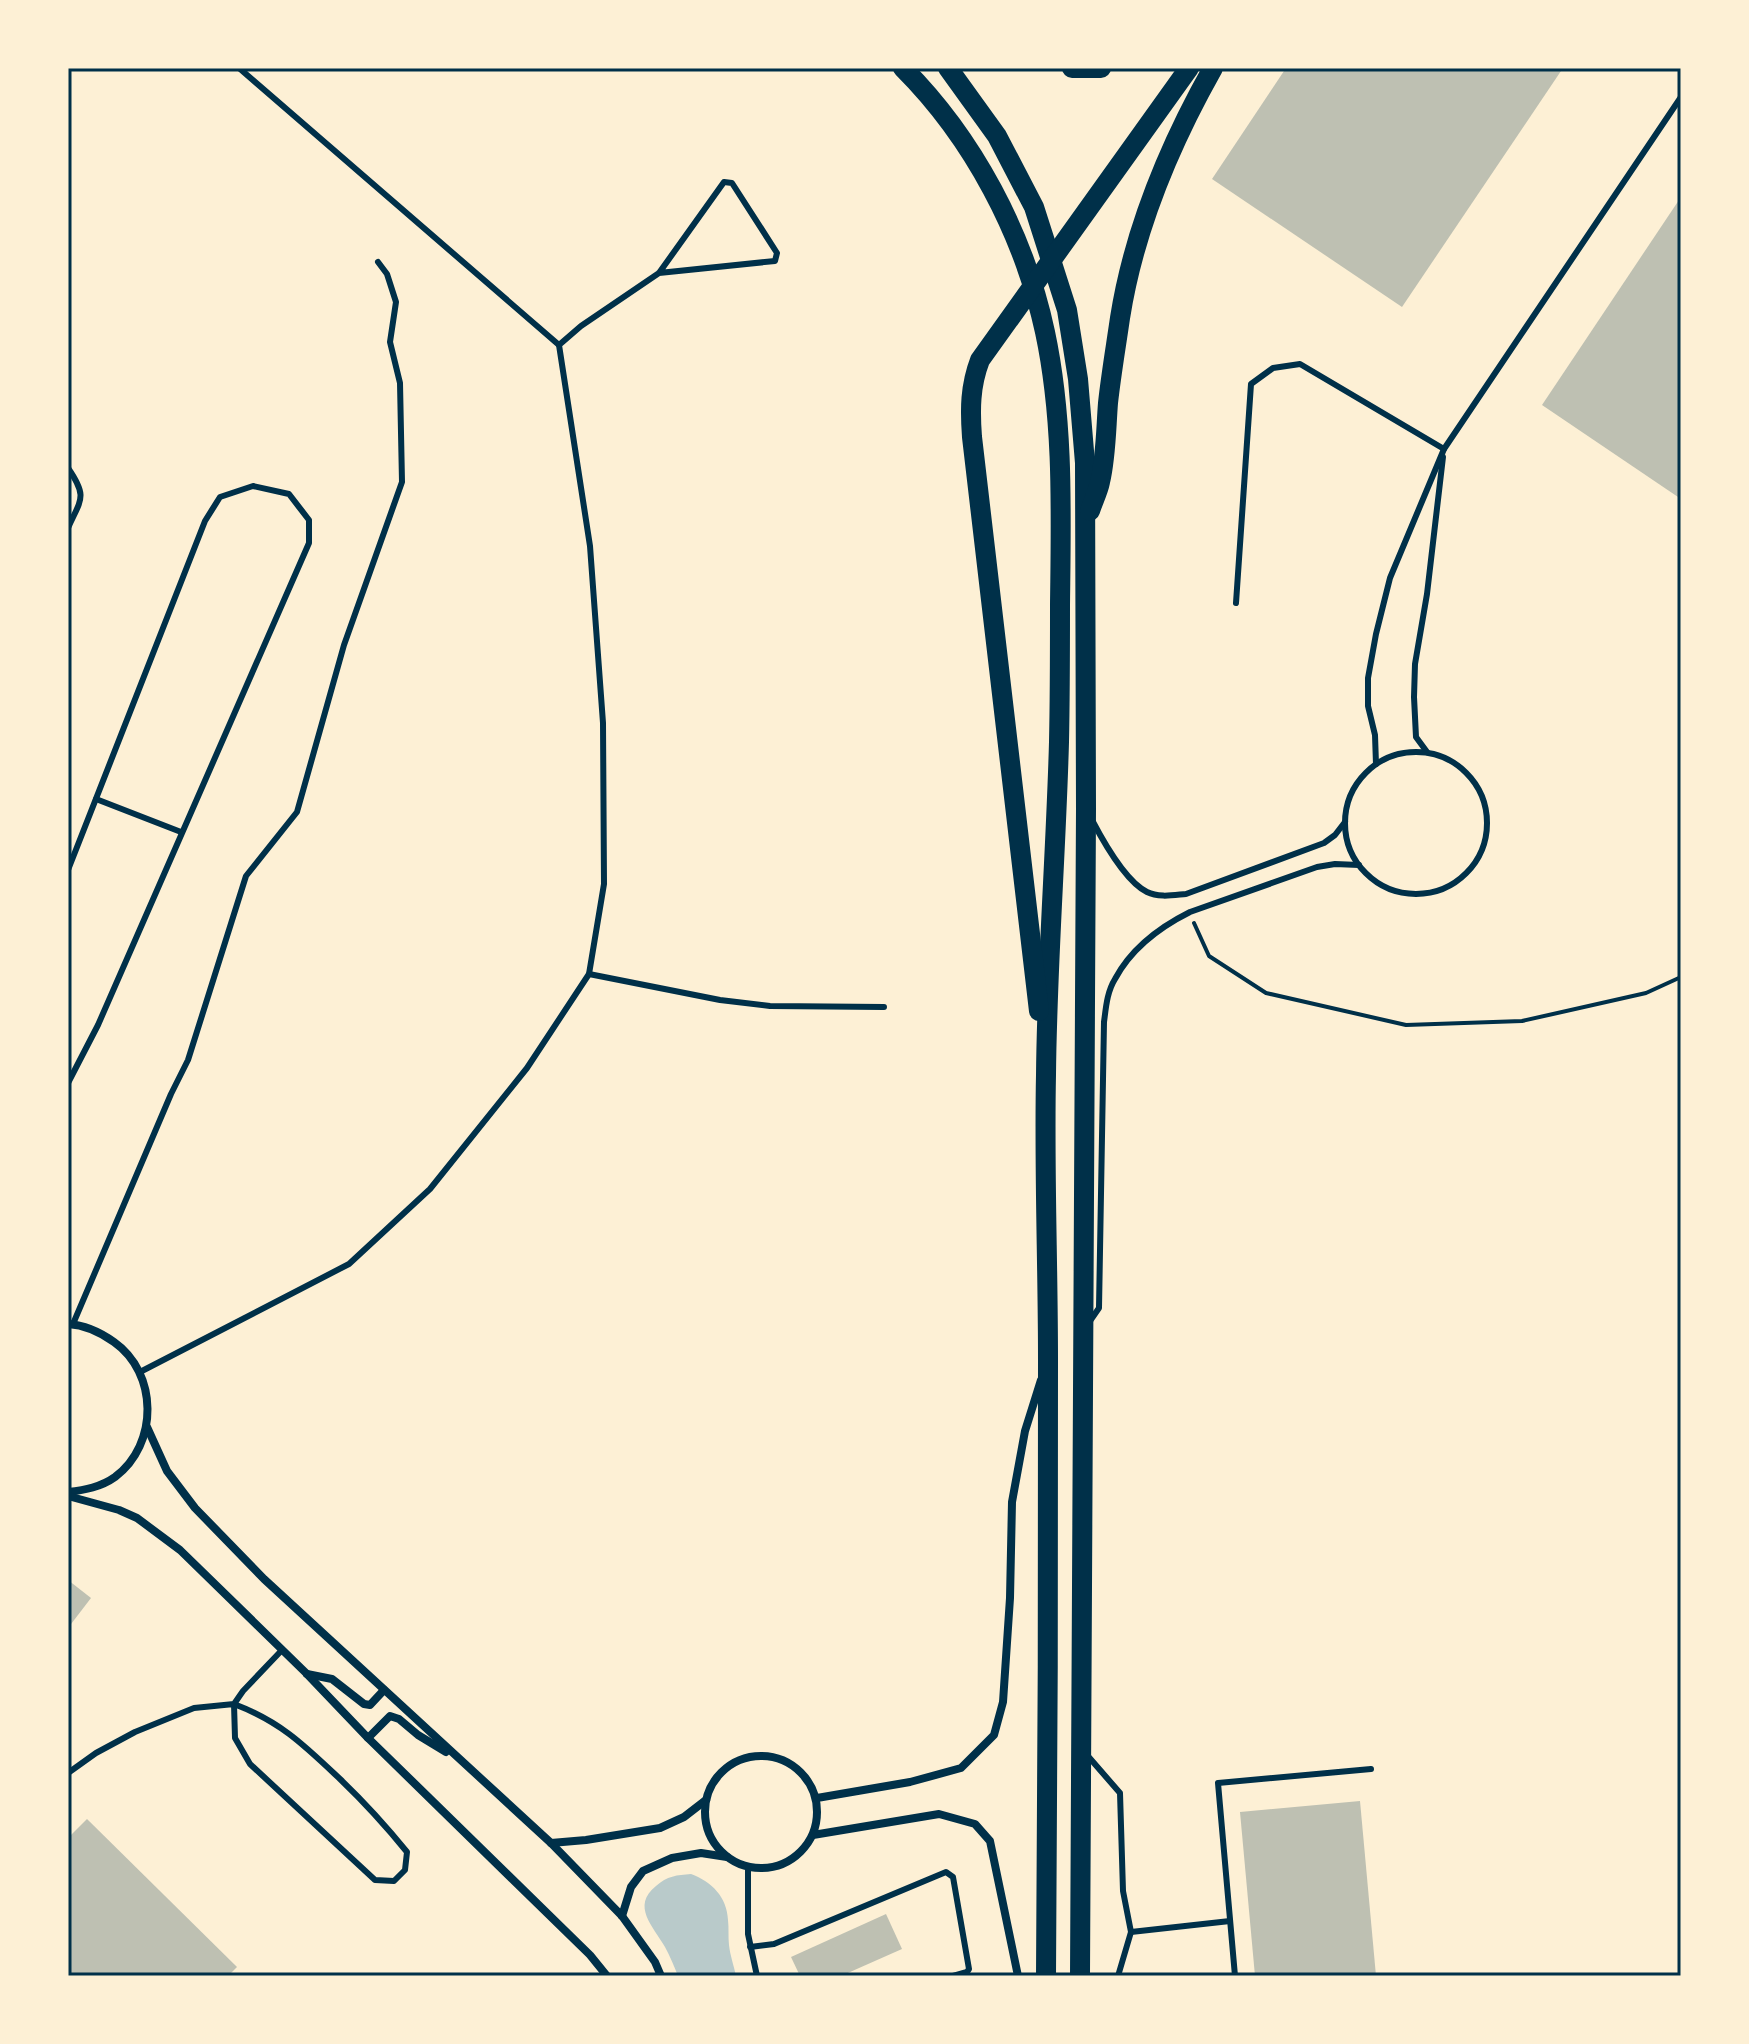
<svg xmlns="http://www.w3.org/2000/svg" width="1749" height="2044" font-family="Inter,sans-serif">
  <rect width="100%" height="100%" fill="#fdf0d5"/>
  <path fill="#b9caca" d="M691 1874C712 1882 727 1897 728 1920 729 1928 728 1937 729 1945 730 1955 734 1966 736 1976H678C674 1966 670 1956 665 1947 653 1926 631 1906 656 1886 667 1876 677 1875 691 1874Z"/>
  <g fill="#bec0b2">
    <path d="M1286 68H1563L1402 307 1212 179Z"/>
    <path d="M1681 197V499L1542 405Z"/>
    <path d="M68 1580 91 1598 68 1628Z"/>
    <path d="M1360 1801 1376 1976H1255L1240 1812Z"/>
    <path d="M87 1819 237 1967 228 1976H68V1838Z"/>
    <path d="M886 1914 902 1949 841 1976H800L791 1957Z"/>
  </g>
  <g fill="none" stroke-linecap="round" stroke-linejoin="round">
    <path stroke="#003049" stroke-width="4" d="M1194 923 1209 956 1266 993 1406 1025 1522 1021 1646 993 1681 977"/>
    <g stroke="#003049" stroke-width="6">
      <path d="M239 68 559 345"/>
      <path d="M68 468C88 497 81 499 68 528"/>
      <path d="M1236 603 1251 384 1273 368 1300 364 1444 449"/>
      <path d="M1427 752 1416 737 1414 697 1415 664 1427 594 1443 457"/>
      <circle cx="1416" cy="823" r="71"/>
      <path d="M1376 764 1375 735 1368 706V678L1376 634 1390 578 1444 449 1681 97"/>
      <path d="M96 799 181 832"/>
      <path d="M1092 820C1103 841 1125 881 1147 892 1159 898 1174 895 1186 894L1324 843 1335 835 1345 822"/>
      <path d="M68 870 205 521 220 497 253 486 289 494 309 520V543L98 1025 68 1083"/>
      <path d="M589 974 720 1000 770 1006 884 1007"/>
      <path d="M1090 1321 1099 1308 1104 1022C1106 1007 1107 992 1115 979 1131 949 1160 927 1190 912L1317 867 1335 864 1359 865"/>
      <path d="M73 1324 171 1094 188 1060 246 876 297 812 344 645 402 482 400 383 390 342 396 302 387 274 378 262"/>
      <path d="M140 1372 349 1264 430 1189 527 1068 589 974 604 884 603 723 590 546 559 345 581 326 659 273 724 182 732 183 777 253 775 261 659 273"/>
      <path d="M1087 1755 1120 1793 1123 1891 1131 1932 1118 1976"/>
      <path d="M68 1773 96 1753 135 1732 194 1708 234 1704 235 1738 250 1764 375 1880 394 1881 405 1870 407 1852C386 1826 364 1802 340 1779 304 1745 281 1722 234 1704L243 1691 282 1650"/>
      <path d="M748 1867V1934L757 1976"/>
      <path d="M1131 1932 1230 1921"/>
      <path d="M750 1947 774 1944 946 1872 953 1877 969 1969 967 1972 953 1976"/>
      <path d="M1235 1976 1218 1783 1371 1769"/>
    </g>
    <g stroke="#003049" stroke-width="8">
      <path d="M68 1324C85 1325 100 1332 114 1342 158 1373 159 1444 115 1477 101 1487 85 1490 68 1492"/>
      <path d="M147 1427 167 1471 195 1508 264 1579 551 1843 622 1916 655 1962 661 1976"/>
      <path d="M68 1496 119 1510 137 1518 180 1550 306 1673 368 1738 590 1955 607 1976"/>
      <path d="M307 1674 332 1679 364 1704 370 1705 384 1690"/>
      <path d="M368 1738 390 1716 399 1719 418 1735 446 1752"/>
      <circle cx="761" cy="1812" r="56"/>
      <path d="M817 1798 910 1782 961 1768 994 1735 1003 1702 1010 1598 1012 1502 1025 1431 1041 1380"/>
      <path d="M813 1835 939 1814 975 1824 990 1841 1018 1976"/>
      <path d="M551 1843 586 1840 660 1828 684 1817 706 1800"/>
      <path d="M622 1916 631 1887 643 1871 672 1858 701 1853 727 1857"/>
    </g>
    <g stroke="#003049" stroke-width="20">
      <path d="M903 68C973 138 1024 234 1045 332 1064 421 1061 514 1060 605 1060 651 1060 696 1059 742 1056 853 1047 964 1046 1075 1044 1169 1048 1264 1048 1359 1049 1565 1047 1770 1046 1976"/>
      <path d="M948 68 997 136 1034 207 1067 310 1078 379 1085 463 1086 808 1080 1976"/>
      <path d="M1072 68H1101"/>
      <path d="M1090 511C1093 501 1098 492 1100 482 1106 457 1106 429 1108 403 1111 375 1116 346 1120 318 1134 229 1169 146 1213 68"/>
      <path d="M1039 1011 972 437C970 410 970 386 980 360L1189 68"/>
    </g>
  </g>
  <rect width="1749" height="2044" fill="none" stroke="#fdf0d5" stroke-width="140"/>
  <rect x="70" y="70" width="1609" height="1904" fill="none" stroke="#003049" stroke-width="3"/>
</svg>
